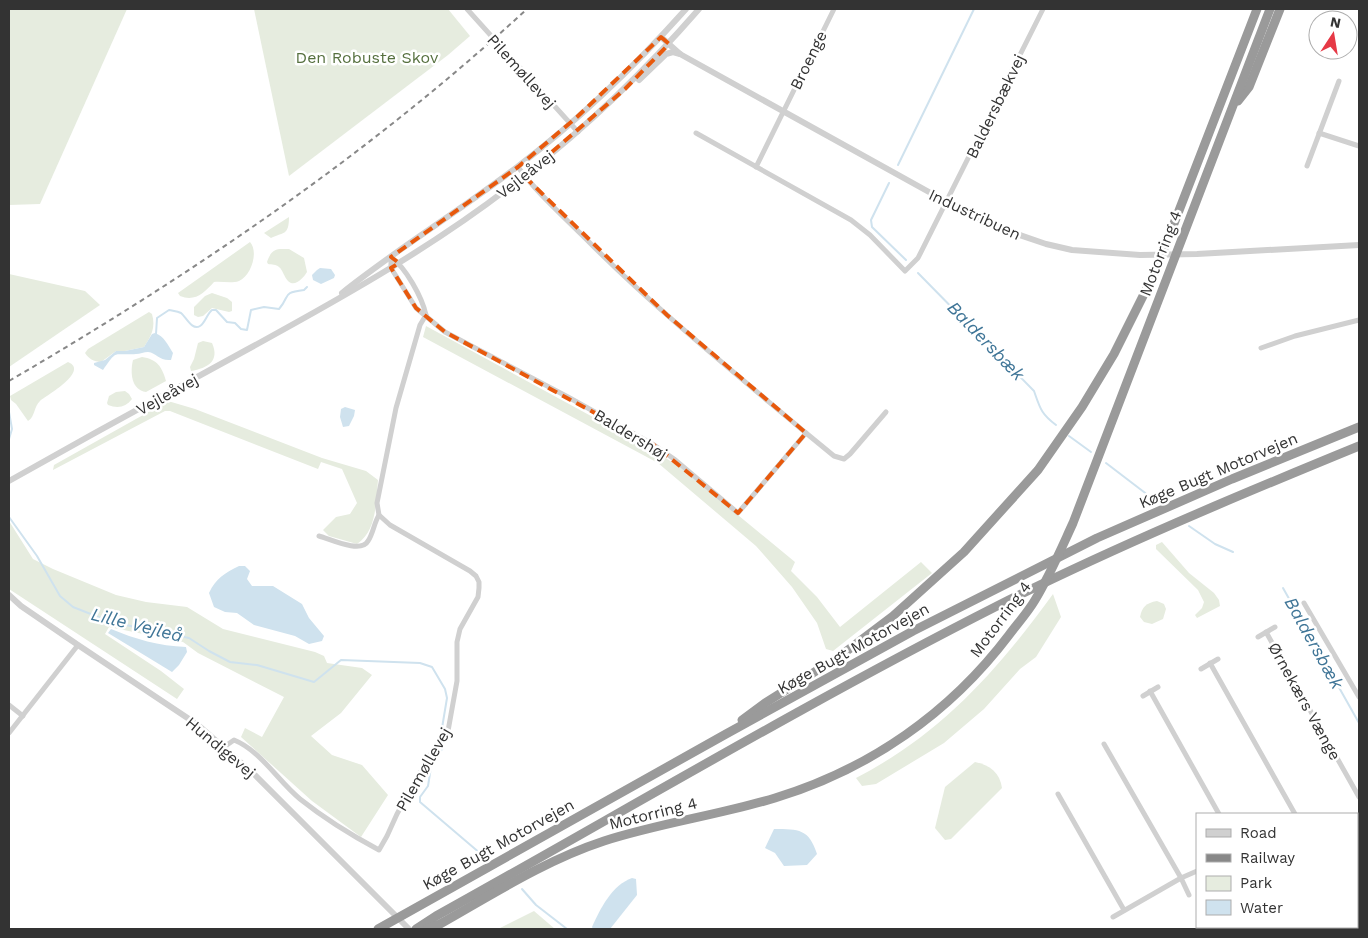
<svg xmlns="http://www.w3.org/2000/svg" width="1368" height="938" font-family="'Work Sans',sans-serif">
  <rect width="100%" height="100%" fill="#fff"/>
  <g fill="#e6ecdf">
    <path d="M9 9H127L40 204 9 205Z"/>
    <path d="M254 9H448L470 36 448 55 289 176Z"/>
    <path d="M289 217C289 236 283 232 271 238L264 233Z"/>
    <path d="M250 242C259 252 251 276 239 281 231 284 222 281 214 282 204 293 195 302 180 296L178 293Z"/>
    <path d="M280 249H289L304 258 307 272C304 277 295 288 288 281 284 277 283 270 279 267 276 264 272 265 268 264L267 262C270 254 272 250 280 249Z"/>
    <path d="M9 274 85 291 100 305 9 367Z"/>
    <path d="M212 293 227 298 232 302V311L229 312 212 308 203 316 198 317 194 315V307L205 296Z"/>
    <path d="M149 312 152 314C156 328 151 336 144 347L125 351H116L101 362C94 362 88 358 85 353L88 349Z"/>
    <path d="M426 326 657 452 682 469 795 562 791 571 817 597 840 627 921 562 932 573 833 651 826 649 817 623 792 587 756 546 658 463 423 337Z"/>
    <path d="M203 341 212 343C220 361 208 368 191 371L190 367 194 359 198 343Z"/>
    <path d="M142 357C157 359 162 367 166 381L146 392C131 390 130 372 133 360Z"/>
    <path d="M68 362C90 371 46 396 40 401 34 406 35 417 28 421L16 404 11 400 10 396Z"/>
    <path d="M125 391 129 394 132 399C126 407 118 409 108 405L107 403 109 396 116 392Z"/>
    <path d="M168 401 195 409 322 458 366 471 378 480C376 501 377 531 357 544L329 536 323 530 336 517 350 514 357 503 342 469 321 462 318 469 170 411H165L53 470 54 465Z"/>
    <path d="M9 521 33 559 53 569 116 595 146 602 187 607 223 629 315 652 324 656 327 663 362 668 372 675 341 713 311 736 332 755 362 765 388 795 361 837 312 801 241 737 245 728 262 737 284 697 198 653 183 642 109 627 105 634 161 671 184 689 177 699 9 589Z"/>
    <path d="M1162 542 1189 573 1214 593 1219 600 1220 606 1197 618 1195 615 1202 608 1204 602 1198 590 1156 549V545Z"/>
    <path d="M1053 594 1061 617 1036 657 1020 669 984 709 944 743 876 784 862 786 856 778C941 734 997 671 1053 594Z"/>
    <path d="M1157 601 1164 604 1166 609 1163 619 1152 624 1144 622 1140 617C1142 607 1146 603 1157 601Z"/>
    <path d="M975 762C990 765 1000 773 1002 788L951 839 945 840 935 828 945 787Z"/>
    <path d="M1359 832V929H1279L1281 927H1357V833Z"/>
    <path d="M534 911 555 929H498Z"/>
  </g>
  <g fill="#cfe2ee">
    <path d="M320 268 331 269 335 275 334 278 321 284 313 280 312 275 317 270Z"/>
    <path d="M155 333C164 336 168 345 173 353L171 360C159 361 157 353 148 352 144 352 140 354 136 354 113 356 118 348 103 370L94 365V363L105 360 116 351H125L144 347 152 334Z"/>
    <path d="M345 407 355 410 354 416 349 426 343 427 340 417 341 409Z"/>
    <path d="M239 566H245L250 571 247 579 252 586H273L302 604 309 618 324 636 322 641 309 644 295 636 254 625 237 613 225 612 214 607 209 593C216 578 225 573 239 566Z"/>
    <path d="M111 629C135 639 159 646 186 647L187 652 179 665 172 672 108 633Z"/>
    <path d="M774 829C799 829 809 829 817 854L807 865 784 866 775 853 765 848Z"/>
    <path d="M632 878 636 879 637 895 610 929H593L592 927C600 909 612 885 632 878Z"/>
  </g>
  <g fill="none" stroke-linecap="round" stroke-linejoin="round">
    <g stroke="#cfe2ee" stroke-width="2">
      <path d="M898 165 974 9"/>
      <path d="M889 183 871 220 872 227 906 260"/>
      <path d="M918 273 1034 391C1040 408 1041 414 1056 425"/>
      <path d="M156 334 157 318 169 310C173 311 177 311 181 313 186 317 192 331 200 326 205 323 207 314 212 310H216L227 322 235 323 241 329 247 330 251 310 264 307 279 309C291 295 281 293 304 290L307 287"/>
      <path d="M9 412 12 429 9 439"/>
      <path d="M1069 436 1091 452"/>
      <path d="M1106 463 1157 502"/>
      <path d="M9 517 37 556 60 596 73 607 111 622 189 638 209 651 230 662 257 665 314 682 341 660 420 663 432 667 445 689 447 698 441 734 443 742V748L432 761 428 786 420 797V802L481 854"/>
      <path d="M1189 526 1215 544 1233 552"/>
      <path d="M1283 588 1359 723"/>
      <path d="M522 889 536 905 567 929"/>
    </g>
    <g stroke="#d0d0d0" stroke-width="5">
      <path d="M467 9 578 132"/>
      <path d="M696 133 851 220 870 235 905 271 918 258 1043 9"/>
      <path d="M1319 133 1359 146"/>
      <path d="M1307 166 1339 81"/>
      <path d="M756 167 834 9"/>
      <path d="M391 257V268L416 308 445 332 568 397 654 445 674 459 738 513 806 433C730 369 653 307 583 236 561 214 536 192 518 167"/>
      <path d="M391 257C406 268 422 297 426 315"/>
      <path d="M1261 348 1295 336 1359 320"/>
      <path d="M806 433 834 456 844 459 850 454 886 412"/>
      <path d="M319 536C330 539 361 554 368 541 373 534 374 523 379 515"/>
      <path d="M1304 603 1359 697"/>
      <path d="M1266 632 1359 797"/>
      <path d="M1258 637 1275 627"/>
      <path d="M1210 663 1295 814"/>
      <path d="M1201 669 1218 659"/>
      <path d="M1150 691 1219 814"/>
      <path d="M1143 696 1158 687"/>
      <path d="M9 705 23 716"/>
      <path d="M9 733 78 645"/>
      <path d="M1104 744 1181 878 1189 895"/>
      <path d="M224 747 234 740C261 751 278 781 300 799 325 819 351 835 379 850L387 836 397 814 433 750 448 731 457 681V642L460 629 478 597 479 588V582L476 576 470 571 390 525 379 515 377 503 396 408 420 325 426 315"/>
      <path d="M1058 794 1124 910"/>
      <path d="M1357 829 1359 828"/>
      <path d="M1113 917 1181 878 1197 871"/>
    </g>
    <g stroke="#d0d0d0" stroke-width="6">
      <path d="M661 37 680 54 947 202 999 228 1046 244 1072 250 1140 255 1197 254 1359 245"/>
      <path d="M639 80 666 54 673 52 680 54"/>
      <path d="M342 293C398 248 460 211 517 167 579 120 635 66 686 9"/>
      <path d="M9 481C89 436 169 392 250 348 345 296 440 243 525 175 589 125 646 70 699 9"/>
      <path d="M9 595 21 606 78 645 198 725 255 775 409 929"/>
    </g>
    <g stroke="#9a9a9a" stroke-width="9">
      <path d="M1238 101 1249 87 1280 9"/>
      <path d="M742 720 765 703 840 656 893 616 964 552 1038 470 1082 407 1114 354 1156 270 1257 9"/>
      <path d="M378 929 726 734 913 631 1097 538 1232 479 1359 427"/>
      <path d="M416 929 436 916C623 812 806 703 997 606 1115 547 1237 496 1359 446"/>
      <path d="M427 929 440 924C493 894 546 860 604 841 660 823 719 815 775 798 870 769 950 713 1009 635 1018 623 1028 612 1035 600 1050 575 1061 549 1073 523L1270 9"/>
    </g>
    <path stroke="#888" stroke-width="2" stroke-dasharray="5 4" stroke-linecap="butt" d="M9 381C194 273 368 155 527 9"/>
  </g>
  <path fill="none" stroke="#e8590c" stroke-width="4" stroke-dasharray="10 6" stroke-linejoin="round" d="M661 37 669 44 625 89 524 176 667 315 806 433 738 513 654 445 445 332 416 308 391 268 399 263 391 257 518 167 577 117Z"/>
  <g text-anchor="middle" stroke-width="5" stroke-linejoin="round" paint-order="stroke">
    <g font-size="16" fill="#56703f" stroke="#fff">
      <text x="367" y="63">Den Robuste Skov</text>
    </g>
    <g font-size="16" fill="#333" stroke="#fff">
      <text transform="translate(808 60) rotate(-64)" y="6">Broenge</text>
      <text transform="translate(522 71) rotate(48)" y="6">Pilemøllevej</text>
      <text transform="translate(995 106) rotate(-64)" y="6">Baldersbækvej</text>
      <text transform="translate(525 174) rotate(-38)" y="6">Vejleåvej</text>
      <text transform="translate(975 214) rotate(25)" y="6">Industribuen</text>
      <text transform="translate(1160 253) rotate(-69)" y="6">Motorring 4</text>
      <text transform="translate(167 394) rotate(-29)" y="6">Vejleåvej</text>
      <text transform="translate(631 434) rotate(31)" y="6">Baldershøj</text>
      <text transform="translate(1218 470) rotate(-23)" y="6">Køge Bugt Motorvejen</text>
      <text transform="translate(1000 619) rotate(-53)" y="6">Motorring 4</text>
      <text transform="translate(853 648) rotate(-29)" y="6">Køge Bugt Motorvejen</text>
      <text transform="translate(1305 701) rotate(61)" y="6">Ørnekærs Vænge</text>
      <text transform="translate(221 747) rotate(40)" y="6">Hundigevej</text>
      <text transform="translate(423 769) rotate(-60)" y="6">Pilemøllevej</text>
      <text transform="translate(653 813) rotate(-14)" y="6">Motorring 4</text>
      <text transform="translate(498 844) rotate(-29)" y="6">Køge Bugt Motorvejen</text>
    </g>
    <g font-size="18" font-style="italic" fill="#3f7597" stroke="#fff">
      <text transform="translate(986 341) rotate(46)" y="6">Baldersbæk</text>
      <text transform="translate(137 625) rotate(14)" y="6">Lille Vejleå</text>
      <text transform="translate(1314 643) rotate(61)" y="6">Baldersbæk</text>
    </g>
  </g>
  <rect width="1368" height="938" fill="none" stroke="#333333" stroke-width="20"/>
  <rect x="1196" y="813" width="162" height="115" fill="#ffffff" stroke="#adadad"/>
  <rect x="1206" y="829" width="25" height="8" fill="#d0d0d0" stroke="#adadad"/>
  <text x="1240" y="838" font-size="15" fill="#333333">Road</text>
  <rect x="1206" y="854" width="25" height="8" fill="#888888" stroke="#adadad"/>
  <text x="1240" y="863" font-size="15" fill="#333333">Railway</text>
  <rect x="1206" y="876" width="25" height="15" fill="#e6ecdf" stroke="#adadad"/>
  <text x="1240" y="888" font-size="15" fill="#333333">Park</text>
  <rect x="1206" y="900" width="25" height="15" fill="#cfe2ee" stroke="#adadad"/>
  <text x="1240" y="913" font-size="15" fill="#333333">Water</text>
  <g transform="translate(1333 35) rotate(12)"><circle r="24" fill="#ffffff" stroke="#adadad"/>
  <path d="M0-4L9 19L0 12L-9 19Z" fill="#e63946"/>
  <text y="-8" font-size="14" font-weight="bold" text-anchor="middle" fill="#333333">N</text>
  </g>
</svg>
